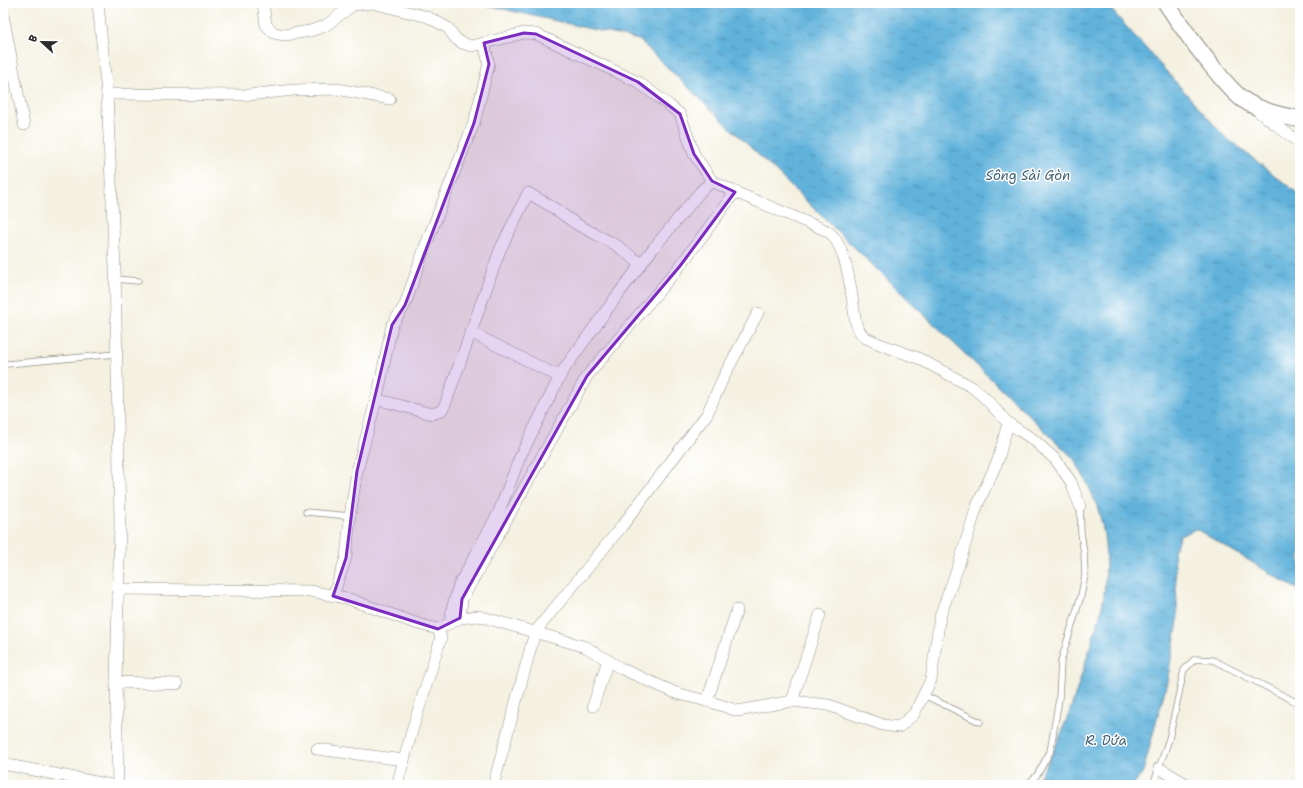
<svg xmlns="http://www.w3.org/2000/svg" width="1303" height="788" font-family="'Shantell Sans',sans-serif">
  <defs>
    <pattern id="water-ripples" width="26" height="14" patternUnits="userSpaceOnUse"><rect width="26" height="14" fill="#60b2db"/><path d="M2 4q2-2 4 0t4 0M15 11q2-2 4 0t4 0" fill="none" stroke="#4f91b2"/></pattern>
  </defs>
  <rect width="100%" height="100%" fill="#fff"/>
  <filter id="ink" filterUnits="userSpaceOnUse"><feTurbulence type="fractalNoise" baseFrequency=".025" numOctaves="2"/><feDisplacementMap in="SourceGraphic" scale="8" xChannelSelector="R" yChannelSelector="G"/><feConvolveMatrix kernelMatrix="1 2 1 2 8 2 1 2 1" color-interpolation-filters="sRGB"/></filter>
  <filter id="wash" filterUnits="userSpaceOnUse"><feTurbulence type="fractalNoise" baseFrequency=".012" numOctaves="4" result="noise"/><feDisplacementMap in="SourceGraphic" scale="16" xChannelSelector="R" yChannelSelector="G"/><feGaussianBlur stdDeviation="0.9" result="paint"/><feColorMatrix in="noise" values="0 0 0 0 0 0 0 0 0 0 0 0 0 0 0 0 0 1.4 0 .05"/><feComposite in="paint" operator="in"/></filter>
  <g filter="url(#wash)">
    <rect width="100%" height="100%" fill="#f4f1e1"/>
    <path fill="url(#water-ripples)" stroke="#466e83" d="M477 3H1112L1108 6 1224 136 1300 195V591L1196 529 1180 536 1174 551 1178 621 1167 682 1143 772 1134 785H1034C1061 745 1075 696 1089 651 1093 636 1099 622 1102 607 1106 584 1107 558 1104 535 1100 507 1088 483 1074 459L639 40Z"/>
  </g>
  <g filter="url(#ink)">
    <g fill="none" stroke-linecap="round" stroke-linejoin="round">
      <g stroke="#908e86" stroke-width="7">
        <g id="lane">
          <path d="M115 279 138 281"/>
          <path d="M7 364 116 354"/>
          <path d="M306 512 350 516"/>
          <path d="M924 695 980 722"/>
          <path d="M1027 785 1037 775 1050 752 1059 699 1061 661 1081 596 1085 575 1084 553 1081 533 1080 506"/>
          <path d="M1153 785 1169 739 1184 670 1195 659 1213 660 1300 704"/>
        </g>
      </g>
      <g stroke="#908e86" stroke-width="12">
        <g id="street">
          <path d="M98 3 107 94 115 268 120 522 116 682 118 785"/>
          <path d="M263 3 266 25 274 33 285 35 310 31 325 26 353 5 372 3 428 17 448 28 456 39 462 43 472 46 524 33 536 34 638 82 670 106 680 114 694 154 712 181 735 192 823 229C826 231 831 233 833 236 849 256 852 300 856 324L860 332 864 337 882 345 918 358 972 387 984 397 1008 423 1034 440 1056 460 1071 482 1080 506"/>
          <path d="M3 15 24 125"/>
          <path d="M107 94 248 95 294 90 337 89 390 99"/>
          <path d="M1259 112 1300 143"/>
          <path d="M470 332 560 377"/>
          <path d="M376 399 432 414 441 411 445 405 500 250 528 193 549 205 578 225 616 245 641 264"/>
          <path d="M118 589 310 591 346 598 418 624 438 629 441 638 414 724 397 785"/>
          <path d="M333 596 346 558 350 516 357 471 379 389 392 325 405 305 425 247 474 123 489 64 484 43"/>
          <path d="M460 618 462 599 587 376 680 266 735 192"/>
          <path d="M450 623 452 609 459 585 498 514 520 457 562 372 619 293 652 250 700 192 712 181"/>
          <path d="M438 629 460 618 479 616 586 647 622 669 676 693 714 703 738 711 792 701 828 705 883 725 899 727 914 714 931 680 940 616 958 567 977 506 998 460 1008 423"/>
          <path d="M116 682 177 684"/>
          <path d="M707 701 737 610"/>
          <path d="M792 701 820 615"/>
          <path d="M593 706 608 660"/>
          <path d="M317 749 404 760"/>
          <path d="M3 764 111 785"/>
          <path d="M1159 768 1188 785"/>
          <path d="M495 779 535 632 622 526 707 414 724 376 758 313"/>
        </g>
      </g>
      <g stroke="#908e86" stroke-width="18">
        <path id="secondary" d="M1166 3C1181 26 1197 48 1215 70 1223 80 1232 91 1242 99 1258 110 1281 116 1300 119"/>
      </g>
      <use href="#lane" stroke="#fff" stroke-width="5.5"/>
      <use href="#street" stroke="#fff" stroke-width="11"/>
      <use href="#secondary" stroke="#fff" stroke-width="16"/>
    </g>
  </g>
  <path fill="#7b2cbf" fill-opacity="0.2" stroke="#7b2cbf" stroke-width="3" stroke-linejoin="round" d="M524 33 536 34 638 82 680 114 694 154 712 181 735 192 680 266 587 376 462 599 460 618 438 629 333 596 346 558 357 471 392 325 405 305 474 123 489 64 484 43Z"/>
  <g text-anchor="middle" stroke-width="3" stroke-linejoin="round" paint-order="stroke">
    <g font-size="13" font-style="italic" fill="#406171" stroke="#fff">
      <text x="1028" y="180">Sông Sài Gòn</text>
      <text x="1106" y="745">R. Dứa</text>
    </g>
  </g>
  <rect width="1303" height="788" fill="none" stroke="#fff" stroke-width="16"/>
  <g transform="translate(42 42) rotate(292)" stroke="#ffffff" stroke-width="3" paint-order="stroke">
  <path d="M0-3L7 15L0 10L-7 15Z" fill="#2b2b2b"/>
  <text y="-6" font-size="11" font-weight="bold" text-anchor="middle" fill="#2b2b2b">B</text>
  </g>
</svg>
